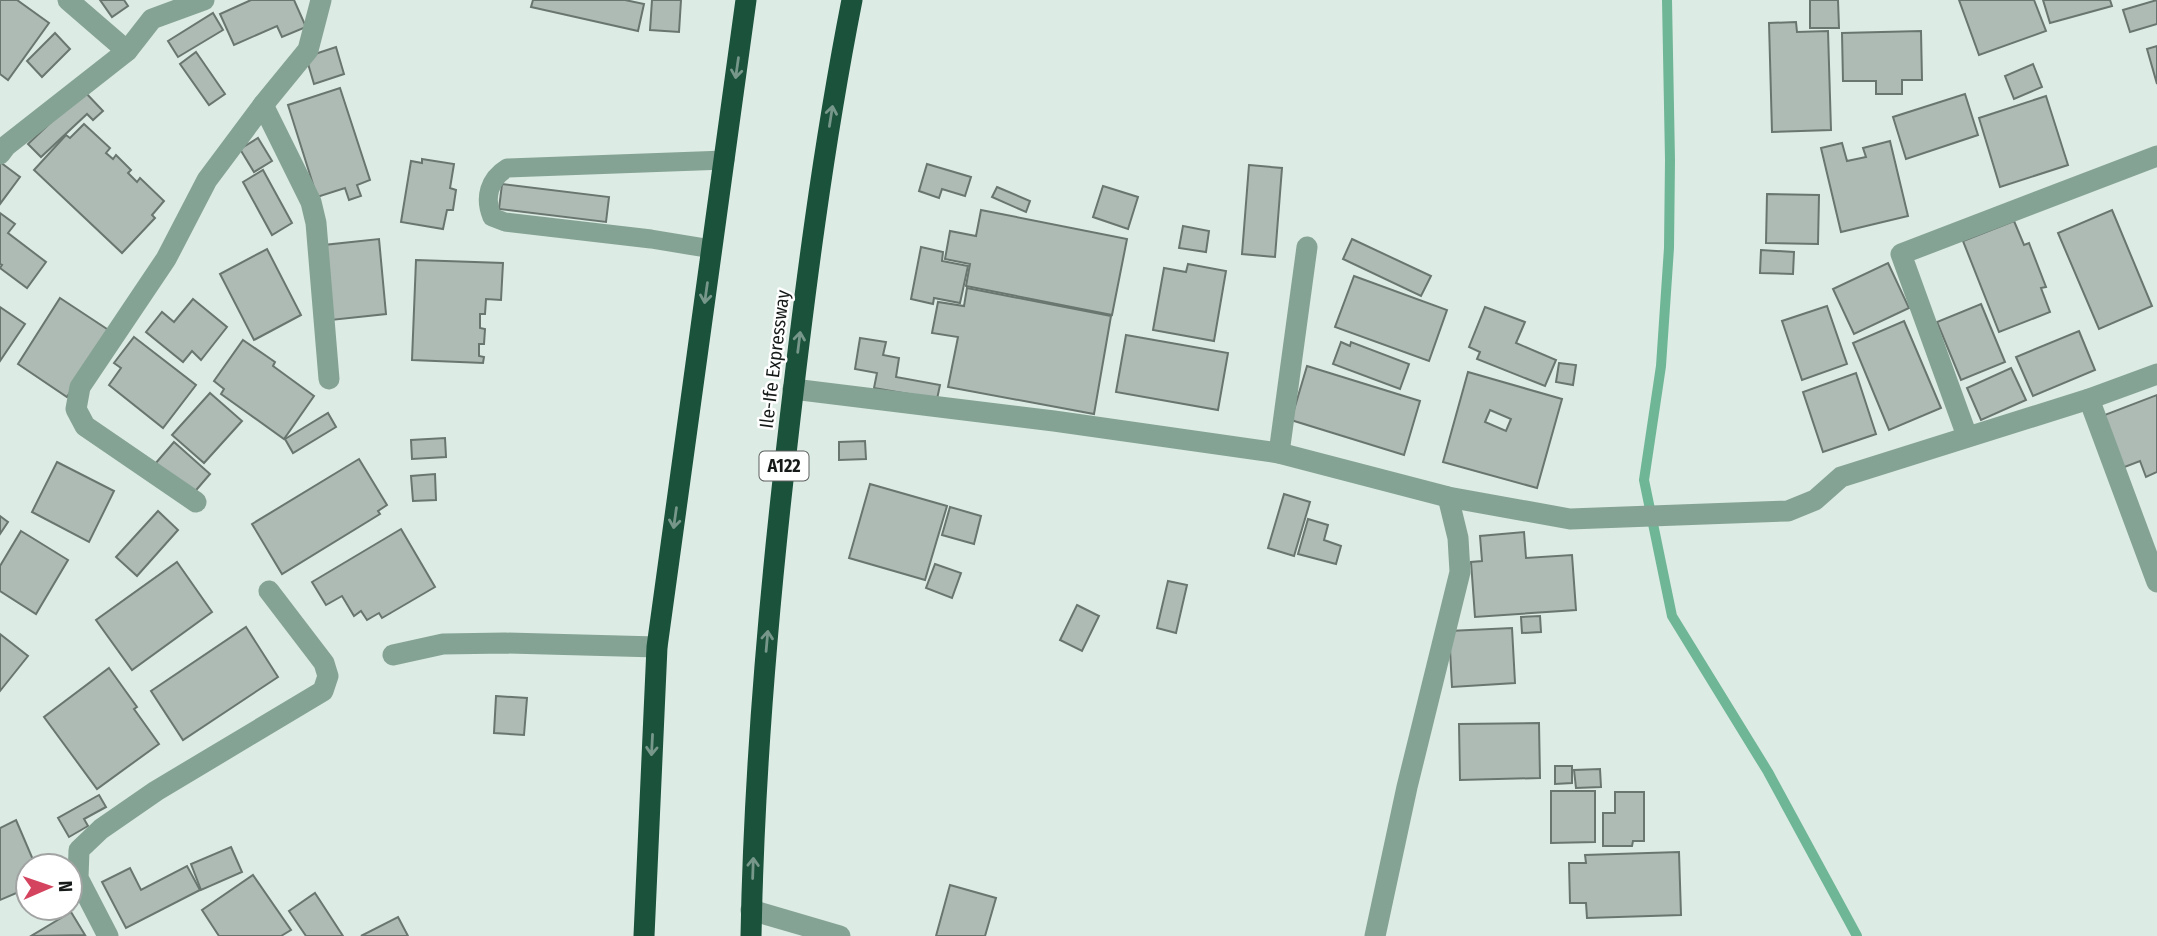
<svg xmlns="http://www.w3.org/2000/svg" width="2157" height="936" font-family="'Fira Sans Condensed',sans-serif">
  <rect width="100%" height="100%" fill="#dcebe4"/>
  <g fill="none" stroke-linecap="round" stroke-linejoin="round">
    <path stroke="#6fb696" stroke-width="10" d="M1667 0 1670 160 1669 248 1661 366 1644 480 1672 616 1768 772 1857 936"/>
  </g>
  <g fill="#adbbb4" stroke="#69766f" stroke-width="2" fill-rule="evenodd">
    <path d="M0 0H17L49 23 8 80 0 74Z"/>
    <path d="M100 0H124L128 6 112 17Z"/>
    <path d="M251 0H294L306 27 282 37 277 26 234 45 220 14Z"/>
    <path d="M533 0H625L644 4 638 31 531 7Z"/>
    <path d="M652 0H681L679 32 650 30Z"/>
    <path d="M1810 0H1838L1839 28H1810Z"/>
    <path d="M1959 0H2034L2046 31 1979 55Z"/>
    <path d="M2043 0H2110L2112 6 2050 23Z"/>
    <path d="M2157 0V24L2130 32 2123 10Z"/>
    <path d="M213 13 223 30 178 57 168 41Z"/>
    <path d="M1796 22 1797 32 1828 31 1831 130 1772 132 1769 23Z"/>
    <path d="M1921 31 1922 80H1902V94H1876V81H1843L1842 33Z"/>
    <path d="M55 33 70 49 42 77 27 61Z"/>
    <path d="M2157 46V84L2147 49Z"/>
    <path d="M336 47 344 74 314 84 306 57Z"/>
    <path d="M196 52 225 94 209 105 180 64Z"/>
    <path d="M2033 64 2042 87 2014 99 2005 76Z"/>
    <path d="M340 88 370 180 357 185 361 196 349 200 345 188 317 197 288 105Z"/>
    <path d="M84 91 103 111 93 120 87 114 41 157 28 144Z"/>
    <path d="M1965 94 1978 135 1906 159 1893 117Z"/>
    <path d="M2046 96 2068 165 2000 187 1979 118Z"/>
    <path d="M84 124 110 148 106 153 113 159 116 155 131 170 128 173 137 182 140 178 164 201 152 215 155 218 122 253 34 170 66 135 70 138Z"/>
    <path d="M258 138 272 161 254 172 240 149Z"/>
    <path d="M1890 141 1908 216 1841 232 1821 148 1842 143 1847 161 1866 157 1863 148Z"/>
    <path d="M422 159 454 164 450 188 456 190 453 210H447L443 229 401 222 411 161 422 163Z"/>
    <path d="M0 162 20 177 0 204Z"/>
    <path d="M927 164 971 177 965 196 942 189 939 198 919 191Z"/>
    <path d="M1249 165 1282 168 1275 257 1242 254Z"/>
    <path d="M263 170 292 223 272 235 243 182Z"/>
    <path d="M502 184 609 197 606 222 499 209Z"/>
    <path d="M1103 186 1138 197 1128 229 1093 217Z"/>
    <path d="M997 187 1030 201 1026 212 992 197Z"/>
    <path d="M1767 194 1819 195 1818 244 1766 243Z"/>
    <path d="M981 210 1127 239 1112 315 966 286 970 264 945 259 950 231 976 236Z"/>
    <path d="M2112 210 2152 306 2099 329 2058 233Z"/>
    <path d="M0 213 15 224 8 233 46 262 27 288 0 268 2 265 0 264Z"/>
    <path d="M2014 221 2024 245 2029 243 2046 287 2041 288 2050 312 1999 332 1963 241Z"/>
    <path d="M1183 226 1209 231 1206 252 1179 248Z"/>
    <path d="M379 239 386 314 331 320 324 245Z"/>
    <path d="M1352 239 1431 276 1421 296 1343 259Z"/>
    <path d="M921 247 943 252 942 261 968 266 960 303 934 298 933 304 911 299Z"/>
    <path d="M267 249 301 315 254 340 220 274Z"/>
    <path d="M1761 250 1794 252 1793 274 1760 273Z"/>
    <path d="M416 260 503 263 501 300 486 299 485 314H480V328L485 329 484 344H479V356L484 357 483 363 412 360Z"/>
    <path d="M1888 263 1909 308 1854 334 1833 289Z"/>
    <path d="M1188 264 1226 271 1214 341 1153 330 1164 268 1186 272Z"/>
    <path d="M1354 276 1447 310 1429 361 1335 327Z"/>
    <path d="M967 288 1111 316 1094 414 948 387 958 337 932 333 938 302 964 306Z"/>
    <path d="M60 298 110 331 67 397 18 364Z"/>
    <path d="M193 299 227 327 201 360 192 351 183 362 146 332 162 312 174 322Z"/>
    <path d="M1981 304 2005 362 1961 380 1937 322Z"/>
    <path d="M1827 306 1847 364 1802 380 1782 321Z"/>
    <path d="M0 307 25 324 0 361Z"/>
    <path d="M1485 307 1525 322 1516 343 1556 360 1545 386 1477 359 1480 352 1469 347Z"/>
    <path d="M1904 321 1941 408 1889 430 1853 343Z"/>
    <path d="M2079 331 2095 370 2033 396 2016 357Z"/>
    <path d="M1126 335 1228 353 1218 410 1116 392Z"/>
    <path d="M134 337 196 385 163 428 109 385 121 368 114 363Z"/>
    <path d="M860 338 886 342 883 355 899 358 896 377 940 385 937 399 874 388 877 373 855 369Z"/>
    <path d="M243 340 275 362 273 366 314 396 284 439 221 394 224 389 214 381Z"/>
    <path d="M1341 342 1350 346 1351 342 1409 364 1400 389 1333 364Z"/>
    <path d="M1559 363 1576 365 1573 385 1556 382Z"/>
    <path d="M1307 366 1420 401 1404 455 1291 420Z"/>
    <path d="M2011 368 2026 400 1981 420 1967 388Z"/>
    <path d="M1468 372 1562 399 1537 488 1443 462ZM1490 410 1511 419 1506 431 1485 422Z"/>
    <path d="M1856 373 1876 434 1823 452 1803 392Z"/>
    <path d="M210 393 242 421 204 463 172 435Z"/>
    <path d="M2157 395V472L2146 477 2140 461 2122 468 2102 416Z"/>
    <path d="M328 413 336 427 293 453 285 439Z"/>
    <path d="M445 438 446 457 412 459 411 440Z"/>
    <path d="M865 441 866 459 839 460V442Z"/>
    <path d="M174 442 210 474 191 496 155 464Z"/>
    <path d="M359 459 387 505 378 511 380 514 282 574 252 524Z"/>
    <path d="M57 462 114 491 89 542 32 512Z"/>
    <path d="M435 474 436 500 413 501 411 476Z"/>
    <path d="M870 484 947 506 925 580 849 558Z"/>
    <path d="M1284 494 1310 502 1294 556 1268 548Z"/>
    <path d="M950 507 981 516 974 544 942 535Z"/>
    <path d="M158 511 178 530 137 576 116 557Z"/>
    <path d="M0 516 8 522 0 534Z"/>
    <path d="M1308 519 1328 525 1324 540 1341 546 1336 564 1298 554Z"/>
    <path d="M401 529 435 587 382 618 379 613 367 620 361 611 354 616 342 596 326 605 312 582Z"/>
    <path d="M21 531 68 560 36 614 0 591V566Z"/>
    <path d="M1524 532 1526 558 1572 555 1576 610 1475 617 1471 562 1482 561 1480 536Z"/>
    <path d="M177 562 212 612 132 670 96 620Z"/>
    <path d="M935 564 961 573 952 598 926 588Z"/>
    <path d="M1168 581 1187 585 1176 633 1157 628Z"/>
    <path d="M1077 605 1099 616 1082 651 1060 640Z"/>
    <path d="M1540 616 1541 632 1522 633 1521 617Z"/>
    <path d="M246 627 278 677 183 740 151 691Z"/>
    <path d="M1512 628 1515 683 1452 687 1449 631Z"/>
    <path d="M0 634 28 656 0 691Z"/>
    <path d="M109 668 137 707 134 709 159 744 97 789 44 717Z"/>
    <path d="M496 696 527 698 524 735 494 733Z"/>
    <path d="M1539 723 1540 778 1460 780 1459 724Z"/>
    <path d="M1555 766H1572V783L1555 784Z"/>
    <path d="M1600 769 1601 787 1576 788 1574 770Z"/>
    <path d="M1551 791H1595V842L1551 843Z"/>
    <path d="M1615 792H1644V841H1633L1632 846H1603V813H1615Z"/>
    <path d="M99 795 106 807 84 819 88 826 69 837 58 818Z"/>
    <path d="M16 820 34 862 26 866 28 872V888L0 900V828Z"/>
    <path d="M231 847 242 872 201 890 191 864Z"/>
    <path d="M1679 852 1681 915 1587 918 1586 903H1570L1569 863H1586L1585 855Z"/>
    <path d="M187 866 200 890 126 928 102 882 130 868 141 890Z"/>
    <path d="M253 875 291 930 281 936H219L202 910Z"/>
    <path d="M950 885 996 898 985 936H936Z"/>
    <path d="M315 893 343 936H306L289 911Z"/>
    <path d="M71 912 85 935 31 936Z"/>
    <path d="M398 917 408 936H361Z"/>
  </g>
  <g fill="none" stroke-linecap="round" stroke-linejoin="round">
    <path stroke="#85a394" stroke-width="19" d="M712 249 651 239 505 222 492 217C484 198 489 179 507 168L725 160"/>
    <g stroke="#85a394" stroke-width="21">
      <path d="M68 0 127 51"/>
      <path d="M263 105 311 202 316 223 329 379"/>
      <path d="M0 154 6 146 127 51 152 19 204 0"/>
      <path d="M793 389 1054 421 1279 453 1448 497 1570 519 1788 511 1815 500 1841 477 2089 399 2157 374"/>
      <path d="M2089 399 2157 582"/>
      <path d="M1967 436 1901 254 2157 156"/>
      <path d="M1279 453 1307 247"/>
      <path d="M196 502 85 426 76 409 80 387 166 259 207 180 263 105 308 50 321 0"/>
      <path d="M393 655 443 644 505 643 657 647"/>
      <path d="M751 910 840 936"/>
      <path d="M108 936 78 878 79 850 101 829 156 791 323 691 328 676 324 663 269 591"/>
      <path d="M1375 936 1407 787 1460 572 1458 538 1448 497"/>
    </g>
    <g stroke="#1a523c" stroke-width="21">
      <path d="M644 936 657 647 746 0"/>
      <path d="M751 936C754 772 768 608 787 445 804 296 823 147 852 0"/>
    </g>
  </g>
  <defs><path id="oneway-shaft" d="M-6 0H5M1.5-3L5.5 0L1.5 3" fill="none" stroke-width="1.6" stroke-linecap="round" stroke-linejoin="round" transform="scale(1.75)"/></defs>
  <g stroke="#76978a">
    <use href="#oneway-shaft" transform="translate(737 68) rotate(98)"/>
    <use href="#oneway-shaft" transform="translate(831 116) rotate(-81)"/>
    <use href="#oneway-shaft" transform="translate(706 293) rotate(98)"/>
    <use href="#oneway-shaft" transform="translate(799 342) rotate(-83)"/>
    <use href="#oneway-shaft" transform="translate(675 518) rotate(98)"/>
    <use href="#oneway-shaft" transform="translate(767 641) rotate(-85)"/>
    <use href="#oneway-shaft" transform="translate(652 745) rotate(93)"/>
    <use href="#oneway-shaft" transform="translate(753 868) rotate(-88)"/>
  </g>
  <g text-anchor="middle" stroke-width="5" stroke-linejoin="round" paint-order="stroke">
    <rect fill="#fff" stroke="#5c5f5e" stroke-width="2" x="759.5" y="451.5" width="49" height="29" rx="5"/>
    <g font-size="18" font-weight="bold" fill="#161b19">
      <text x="784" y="472">A122</text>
    </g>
    <g font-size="19" fill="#161b19" stroke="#fff">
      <text transform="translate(774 359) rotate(-83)" y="7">Ile-Ife Expressway</text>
    </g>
  </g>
  <g transform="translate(49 887) rotate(88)"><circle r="33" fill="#ffffff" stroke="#a2a4a3" stroke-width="2"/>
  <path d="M0-5L12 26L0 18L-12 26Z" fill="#d4445f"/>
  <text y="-10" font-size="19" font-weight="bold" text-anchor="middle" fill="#161b19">N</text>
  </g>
</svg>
